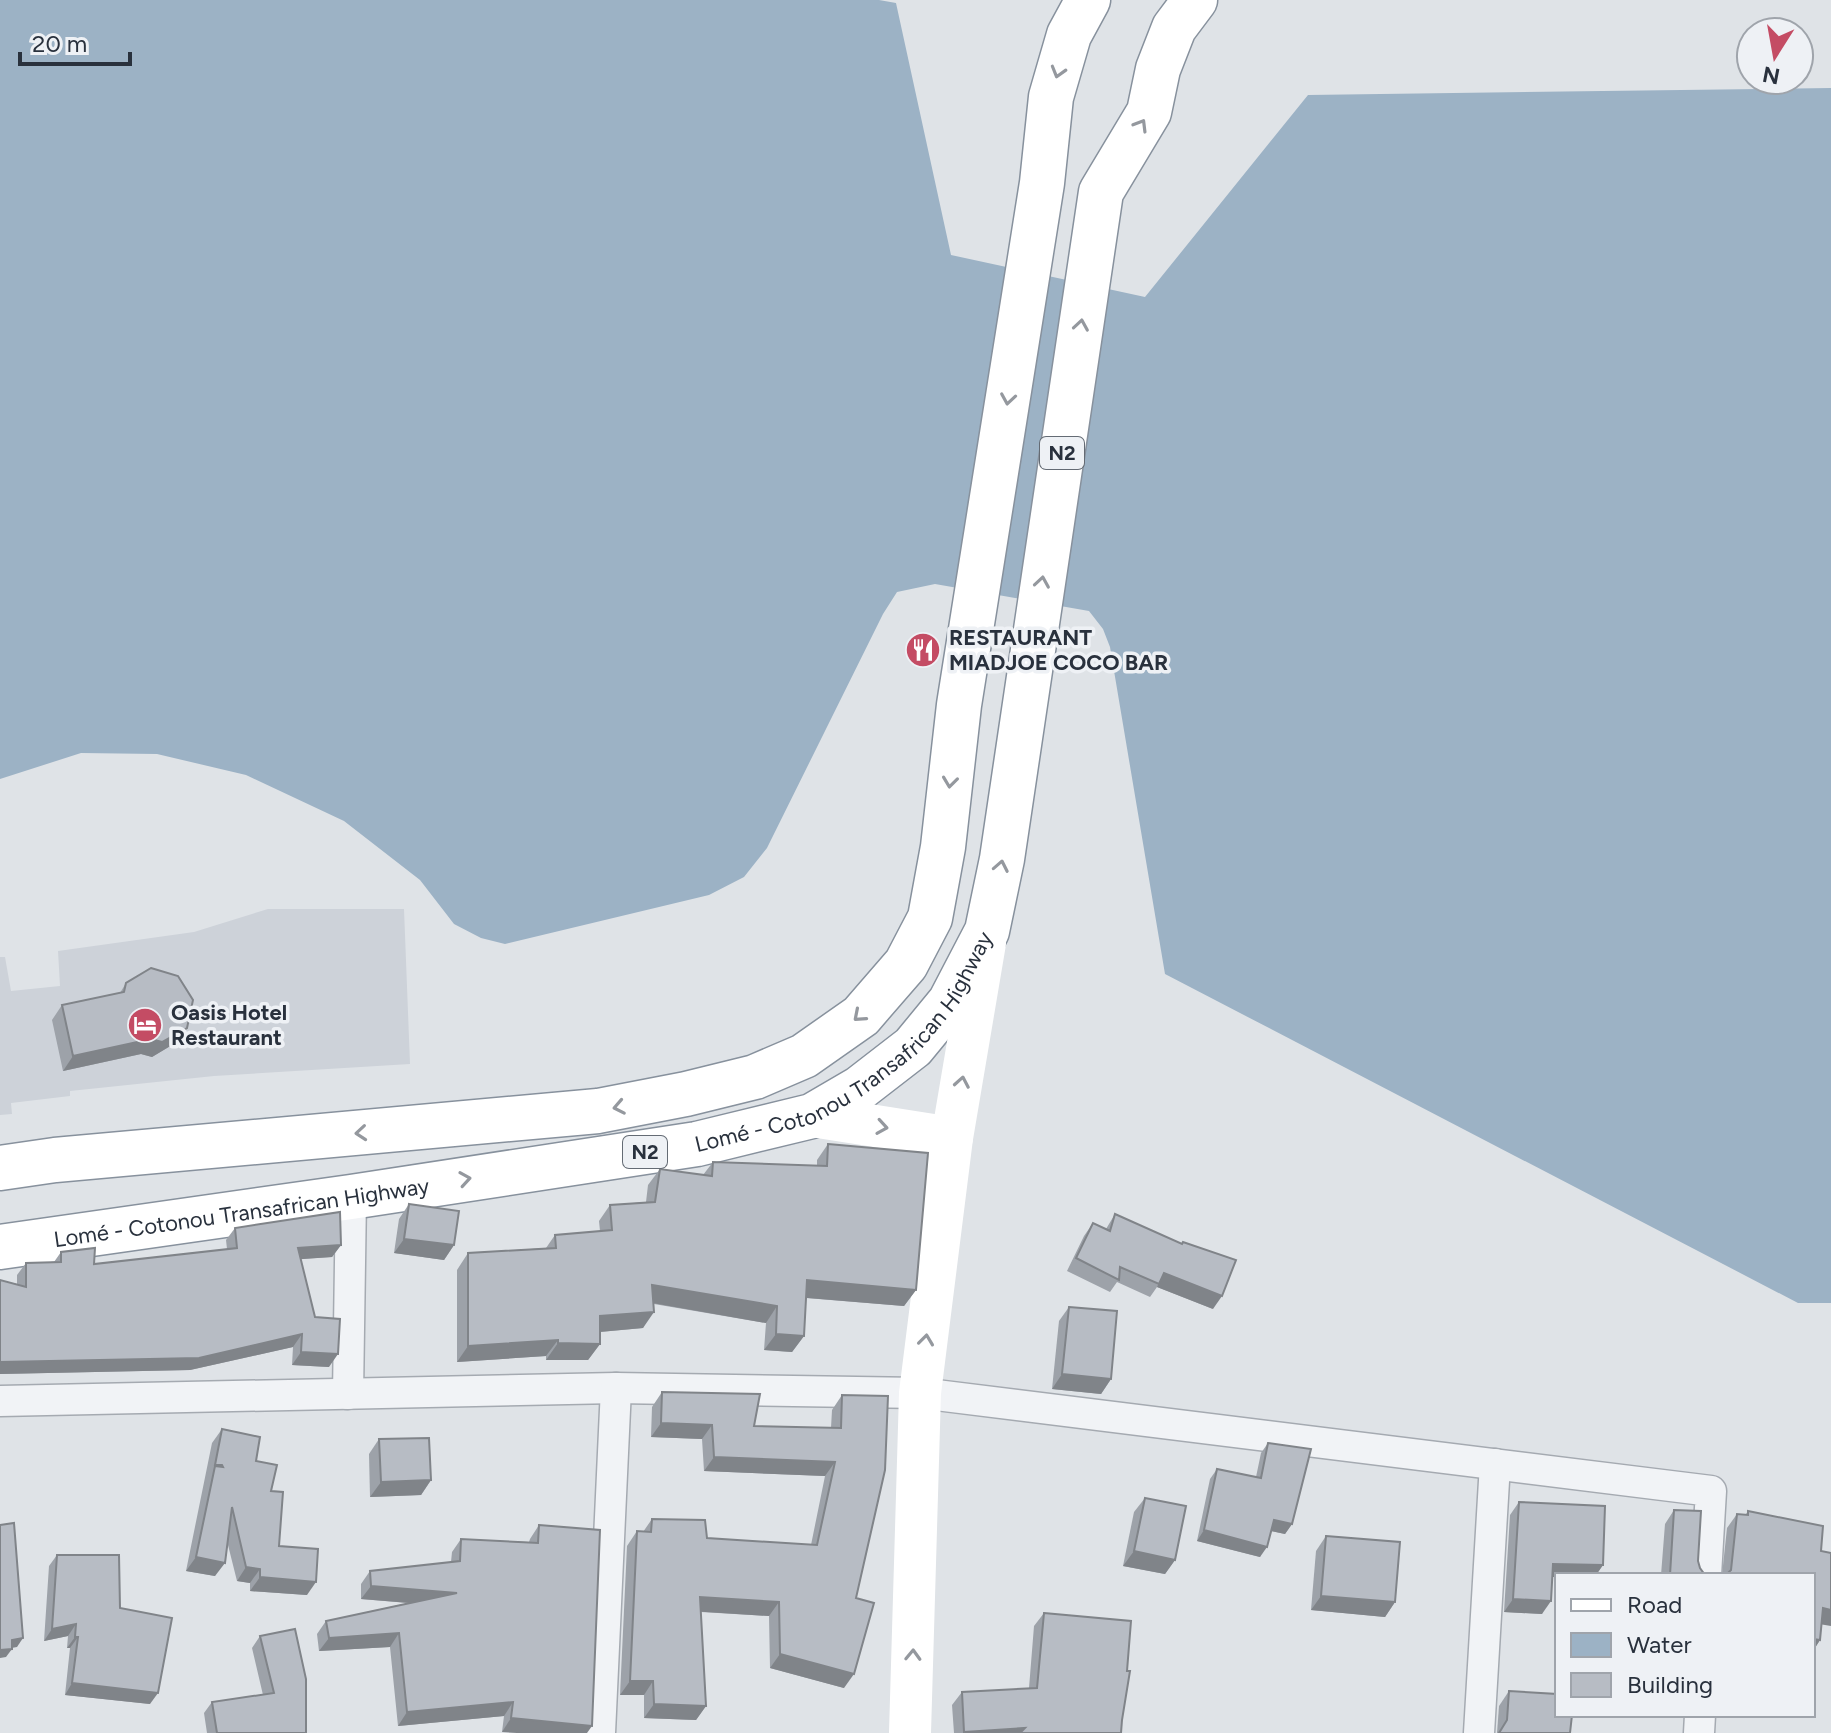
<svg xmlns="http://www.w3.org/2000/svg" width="1831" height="1733" font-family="Figtree,sans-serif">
  <rect width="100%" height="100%" fill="#dfe3e7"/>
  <path fill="#cdd2d9" d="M268 909H404L410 1064 214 1076 70 1091V1096L11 1103 12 1114 0 1115V957H5L11 991 60 986 58 951 194 932Z"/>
  <path fill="#9cb2c5" d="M0 0H879L896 3 951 255 1145 297 1308 95 1831 88V1303H1798L1165 974 1110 647 1103 629 1089 611 935 584 897 592 883 614 767 848 744 877 709 895 505 944 481 938 454 924 420 880 344 821 246 775 157 754 81 753 0 779Z"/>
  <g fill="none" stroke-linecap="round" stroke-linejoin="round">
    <g stroke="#a5aab1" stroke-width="33">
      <g id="street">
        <path d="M348 1394 351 1197"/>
        <path d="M0 1401 616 1388 920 1393 1711 1491 1706 1575"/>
        <path d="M600 1733 616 1388"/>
        <path d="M1479 1733 1495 1464"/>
        <path d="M1699 1733 1700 1715"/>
      </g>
    </g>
    <g stroke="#87919d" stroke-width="47">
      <g id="highway">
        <path d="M0 1168 55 1160 598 1111 686 1094 755 1077 804 1056 861 1016 906 964 930 918 943 847 959 705 1042 183 1051 97 1069 35 1088 0"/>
        <path id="s1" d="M0 1247 351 1197 697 1144 812 1116 860 1088 913 1047 950 1002 987 931 1002 859 1101 192 1149 112 1158 69 1174 28 1195 0"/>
      </g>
    </g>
    <use href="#street" stroke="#f1f3f6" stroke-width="30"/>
    <g stroke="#fff" stroke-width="42">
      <path d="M812 1116 952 1138"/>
      <path d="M910 1733 920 1393 952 1138 985 943"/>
    </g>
    <use href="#highway" stroke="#fff" stroke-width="44"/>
  </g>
  <g fill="#9da2a9">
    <path d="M126 983 177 1042 152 1057 141 1054 63 1071 52 1020 62 1005 120 993Z"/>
    <path d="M828 1144 916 1290 904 1306 806 1298 804 1336 792 1352 764 1350 766 1323 654 1304 643 1328 600 1332V1344L588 1360H546V1356L457 1362V1270L468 1253 546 1248 555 1235 600 1231 599 1221 610 1205 646 1202 648 1185 660 1169 703 1175 713 1162 817 1166V1160Z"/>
    <path d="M409 1204 454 1245 444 1260 394 1253 399 1219Z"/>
    <path d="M1115 1214 1213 1309 1157 1287 1150 1297 1117 1282 1110 1292 1067 1271 1084 1236 1093 1223 1106 1229Z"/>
    <path d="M235 1228 341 1245 332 1257 300 1259 315 1317 329 1367 292 1365 293 1347 190 1370 0 1374V1280L17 1284V1275L26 1263 54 1262 61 1252 94 1264 227 1249 226 1240Z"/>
    <path d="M1069 1307 1111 1379 1101 1394 1052 1389 1059 1321Z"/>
    <path d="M662 1392 754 1426 831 1428 832 1410 842 1395 856 1598 844 1688 770 1668 769 1616 701 1612 706 1706 696 1720 644 1718V1695H620L627 1546 637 1531 643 1532 652 1519 707 1538 811 1545 825 1476 704 1471 702 1439 651 1437 652 1407Z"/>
    <path d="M222 1429 256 1461 271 1491 279 1546 307 1595 250 1591V1583L237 1581 227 1541 215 1576 186 1571 212 1443Z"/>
    <path d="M379 1439 431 1480 421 1495 370 1497 369 1454Z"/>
    <path d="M1268 1443 1292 1524 1285 1534 1271 1531 1260 1557 1197 1541 1210 1479 1217 1469 1256 1477 1261 1453Z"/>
    <path d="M1145 1498 1175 1560 1165 1574 1123 1566 1134 1512Z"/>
    <path d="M1519 1502 1603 1565 1596 1575H1557L1552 1577 1542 1614 1504 1612 1510 1515Z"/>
    <path d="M1674 1510 1698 1561 1700 1568 1705 1575H1661L1665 1524Z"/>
    <path d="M1748 1511 1821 1551 1822 1624 1820 1640 1813 1651V1575H1722L1727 1528 1737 1514H1746Z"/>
    <path d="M539 1525 592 1726 502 1732 504 1716 398 1726 390 1647 319 1651 317 1634 326 1621 408 1603 361 1599V1584L370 1571 451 1562 452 1552 461 1539 529 1542 530 1539Z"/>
    <path d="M1326 1536 1395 1602 1385 1617 1311 1610 1316 1551Z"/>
    <path d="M57 1555 120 1608 150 1704 65 1695 70 1648H67L68 1636 44 1641 49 1566Z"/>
    <path d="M1044 1613 1122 1720 1121 1733H954L952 1705 962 1692 1029 1688 1034 1626Z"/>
    <path d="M260 1636 306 1733H207L204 1713 212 1702 263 1695 252 1648Z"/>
    <path d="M1509 1691 1570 1733H1497L1499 1706Z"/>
  </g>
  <g fill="#808489">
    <path d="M187 1028 177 1042 152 1057 141 1054 63 1071 73 1056Z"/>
    <path d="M404 1239 454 1245 444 1260 394 1253Z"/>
    <path d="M341 1245 332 1257 289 1260 298 1248Z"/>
    <path d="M1164 1273 1222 1296 1213 1309 1157 1287Z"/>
    <path d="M807 1280 916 1290 904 1306 796 1297Z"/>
    <path d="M652 1285 777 1306 766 1323 641 1301Z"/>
    <path d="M654 1312 643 1328 588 1333 600 1316Z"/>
    <path d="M302 1334 293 1347 190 1370 0 1374V1362Z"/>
    <path d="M776 1334 804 1336 792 1352 764 1350Z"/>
    <path d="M558 1340 546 1356 457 1362 468 1346Z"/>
    <path d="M558 1343 600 1344 588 1360H546Z"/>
    <path d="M301 1352 338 1354 329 1367 292 1365Z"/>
    <path d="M1062 1374 1111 1379 1101 1394 1052 1389Z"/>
    <path d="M661 1423 712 1425 702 1439 651 1437Z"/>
    <path d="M714 1457 835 1462 825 1476 704 1471Z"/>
    <path d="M431 1480 421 1495 370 1497 381 1482Z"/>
    <path d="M1274 1520 1292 1524 1285 1534 1267 1530Z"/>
    <path d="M1204 1530 1267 1547 1260 1557 1197 1541Z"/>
    <path d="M1134 1551 1175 1560 1165 1574 1123 1566Z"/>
    <path d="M196 1557 225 1563 215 1576 186 1571Z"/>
    <path d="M1553 1564 1603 1565 1596 1575H1557V1577H1544Z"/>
    <path d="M246 1567 260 1569 250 1583 237 1581Z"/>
    <path d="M260 1577 316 1582 307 1595 250 1591Z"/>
    <path d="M371 1586 457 1593 447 1606 361 1599Z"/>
    <path d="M1321 1596 1395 1602 1385 1617 1311 1610Z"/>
    <path d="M700 1597 779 1602 769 1616 690 1611Z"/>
    <path d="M1513 1599 1551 1601 1542 1614 1504 1612Z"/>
    <path d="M1823 1608 1831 1610V1626L1813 1623Z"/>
    <path d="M76 1624 68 1636 44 1641 52 1629Z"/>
    <path d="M399 1633 390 1647 319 1651 329 1638Z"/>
    <path d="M75 1637H78L70 1648H67Z"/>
    <path d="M23 1638 17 1647 6 1649 12 1640Z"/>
    <path d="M1813 1639 1820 1640 1813 1651Z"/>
    <path d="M12 1649 6 1657 0 1658V1650Z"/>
    <path d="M780 1654 854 1674 844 1688 770 1668Z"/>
    <path d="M630 1681H653L644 1695H620Z"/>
    <path d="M72 1683 158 1693 150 1704 65 1695Z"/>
    <path d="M513 1702 504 1716 398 1726 407 1712Z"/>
    <path d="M654 1704 706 1706 696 1720 644 1718Z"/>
    <path d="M511 1718 592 1726 587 1733H517L502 1732Z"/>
    <path d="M1025 1728 1022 1733H963L964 1732Z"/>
  </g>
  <g fill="#b7bcc4" stroke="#808489" stroke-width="2">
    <path d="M151 968 178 976 193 1000 187 1028 162 1042 151 1039 73 1056 62 1005 124 992 126 983Z"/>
    <path d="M828 1144 928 1153 916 1290 807 1280 804 1336 776 1334 777 1306 652 1285 654 1312 600 1316V1344L558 1343V1340L468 1346V1253L556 1248 555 1235 612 1230 610 1205 655 1202 660 1169 712 1176 713 1162 827 1166Z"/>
    <path d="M409 1204 459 1211 454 1245 404 1239Z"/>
    <path d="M340 1212 341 1245 298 1248 315 1317 340 1319 338 1354 301 1352 302 1334 199 1358 0 1362V1280L26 1287V1263L61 1262V1252L95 1248 94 1264 237 1248 235 1228Z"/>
    <path d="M1115 1214 1182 1244 1183 1242 1236 1260 1222 1296 1164 1273 1159 1284 1120 1267 1119 1280 1076 1258 1093 1223 1110 1231Z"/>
    <path d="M1069 1307 1117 1311 1111 1379 1062 1374Z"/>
    <path d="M662 1392 760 1394 754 1426 841 1428 842 1395 888 1396 885 1470 856 1598 874 1603 854 1674 780 1654 779 1602 700 1597 706 1706 654 1704 653 1681H630L637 1531 651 1532 652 1519 705 1520 707 1538 817 1545 835 1462 714 1457 712 1425 661 1423Z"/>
    <path d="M222 1429 260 1437 256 1461 277 1465 271 1491 283 1492 279 1546 318 1549 316 1582 260 1577V1569L246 1567 232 1507 225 1563 196 1557 215 1466 223 1467 222 1465H215Z"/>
    <path d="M429 1438 431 1480 381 1482 379 1439Z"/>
    <path d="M1268 1443 1311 1449 1292 1524 1274 1520 1267 1547 1204 1530 1217 1469 1261 1478Z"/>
    <path d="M1145 1498 1186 1506 1175 1560 1134 1551Z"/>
    <path d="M1519 1502 1605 1506 1603 1565 1553 1564 1551 1601 1513 1599Z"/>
    <path d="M1674 1510 1701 1511 1698 1561 1700 1568 1705 1575H1670Z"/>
    <path d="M1748 1511 1823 1526 1821 1551 1831 1553V1610L1823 1608 1820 1640 1813 1639V1575H1726L1731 1570 1737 1514 1748 1515Z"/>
    <path d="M14 1523 23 1638 12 1640V1649L0 1650V1525Z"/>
    <path d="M539 1525 600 1530 592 1726 511 1718 513 1702 407 1712 399 1633 329 1638 326 1621 457 1593 371 1586 370 1571 460 1561 461 1539 538 1543Z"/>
    <path d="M1326 1536 1400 1542 1395 1602 1321 1596Z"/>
    <path d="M57 1555H119L120 1608 172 1618 158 1693 72 1683 78 1637H75L76 1624 52 1629Z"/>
    <path d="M1044 1613 1131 1621 1127 1671H1130L1122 1720 1121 1733H1020L1025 1728 964 1732 962 1692 1037 1688Z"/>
    <path d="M295 1629 306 1679V1733H217L212 1702 274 1693 260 1636Z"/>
    <path d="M1509 1691 1557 1694V1715H1572L1570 1733H1499L1507 1720Z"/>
  </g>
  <defs><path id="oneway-chevron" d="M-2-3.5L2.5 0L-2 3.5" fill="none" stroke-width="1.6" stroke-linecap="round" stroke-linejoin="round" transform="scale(2)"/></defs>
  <g stroke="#94989e">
    <use href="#oneway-chevron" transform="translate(1058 72) rotate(106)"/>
    <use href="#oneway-chevron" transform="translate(1141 125) rotate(-59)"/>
    <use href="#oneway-chevron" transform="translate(1081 325) rotate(-81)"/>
    <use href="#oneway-chevron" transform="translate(1008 399) rotate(99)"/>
    <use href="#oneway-chevron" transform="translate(1042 582) rotate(-81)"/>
    <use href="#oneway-chevron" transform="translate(950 782) rotate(97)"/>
    <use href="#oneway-chevron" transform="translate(1001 866) rotate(-79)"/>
    <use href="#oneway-chevron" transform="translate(859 1016) rotate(139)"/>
    <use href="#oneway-chevron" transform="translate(962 1082) rotate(-80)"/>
    <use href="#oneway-chevron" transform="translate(619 1107) rotate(169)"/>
    <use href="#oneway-chevron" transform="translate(882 1127) rotate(9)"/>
    <use href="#oneway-chevron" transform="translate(361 1133) rotate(175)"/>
    <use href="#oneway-chevron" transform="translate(465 1179) rotate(-9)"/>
    <use href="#oneway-chevron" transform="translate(926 1340) rotate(-83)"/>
    <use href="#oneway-chevron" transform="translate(913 1655) rotate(-88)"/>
  </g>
  <defs>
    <g id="restaurant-disc" transform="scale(1.8)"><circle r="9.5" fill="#c44c64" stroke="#eef1f5"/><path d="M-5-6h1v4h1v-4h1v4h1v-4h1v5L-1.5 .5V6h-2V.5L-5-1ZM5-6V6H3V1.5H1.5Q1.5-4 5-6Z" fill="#fff"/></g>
    <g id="hotel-disc" transform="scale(1.8)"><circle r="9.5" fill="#c44c64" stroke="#eef1f5"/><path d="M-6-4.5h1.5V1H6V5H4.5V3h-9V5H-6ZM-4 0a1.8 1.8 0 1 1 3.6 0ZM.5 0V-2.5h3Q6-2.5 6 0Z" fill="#fff"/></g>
  </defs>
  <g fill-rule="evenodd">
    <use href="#restaurant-disc" x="923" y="650"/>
    <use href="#hotel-disc" x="145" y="1025"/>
  </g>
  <g text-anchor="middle" stroke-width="7" stroke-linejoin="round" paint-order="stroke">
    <g fill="#eef1f5" stroke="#646b74" stroke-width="2">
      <rect x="1040" y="437" width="44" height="32" rx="6"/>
      <rect x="623" y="1136" width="44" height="32" rx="6"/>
    </g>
    <g font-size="20" font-weight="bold" fill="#29313d">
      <text x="1062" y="460">N2</text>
      <text x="645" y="1159">N2</text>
    </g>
    <g font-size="22" font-weight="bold" fill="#29313d" stroke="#eef1f5" text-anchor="start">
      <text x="949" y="645">RESTAURANT<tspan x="949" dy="25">MIADJOE COCO BAR</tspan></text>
      <text x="171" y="1020">Oasis Hotel<tspan x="171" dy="25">Restaurant</tspan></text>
    </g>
    <g font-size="22" fill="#29313d" stroke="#eef1f5">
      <text dy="8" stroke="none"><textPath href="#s1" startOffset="892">Lomé - Cotonou Transafrican Highway</textPath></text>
      <text dy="8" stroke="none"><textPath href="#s1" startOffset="244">Lomé - Cotonou Transafrican Highway</textPath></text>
    </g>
  </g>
  <rect x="1555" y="1573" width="260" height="144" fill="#eef1f5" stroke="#9fa4ab" stroke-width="2"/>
  <rect x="1571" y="1599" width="40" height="12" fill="#ffffff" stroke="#9fa4ab" stroke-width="2"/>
  <text x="1627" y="1613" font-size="24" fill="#29313d">Road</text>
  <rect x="1571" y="1633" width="40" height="24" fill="#9cb2c5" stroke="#9fa4ab" stroke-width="2"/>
  <text x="1627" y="1653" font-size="24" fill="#29313d">Water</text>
  <rect x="1571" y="1673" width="40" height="24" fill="#b7bcc4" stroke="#9fa4ab" stroke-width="2"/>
  <text x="1627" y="1693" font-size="24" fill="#29313d">Building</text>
  <g transform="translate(1775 56) rotate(191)"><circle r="38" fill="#eef1f5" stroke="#9fa4ab" stroke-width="2"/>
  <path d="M0-6L14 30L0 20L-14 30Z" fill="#c44c64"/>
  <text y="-12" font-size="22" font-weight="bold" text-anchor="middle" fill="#29313d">N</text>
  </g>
  <path d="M20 52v12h110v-12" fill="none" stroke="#29313d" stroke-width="4"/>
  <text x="32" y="52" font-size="24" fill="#29313d" stroke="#eef1f5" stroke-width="6" paint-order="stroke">20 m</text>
</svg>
